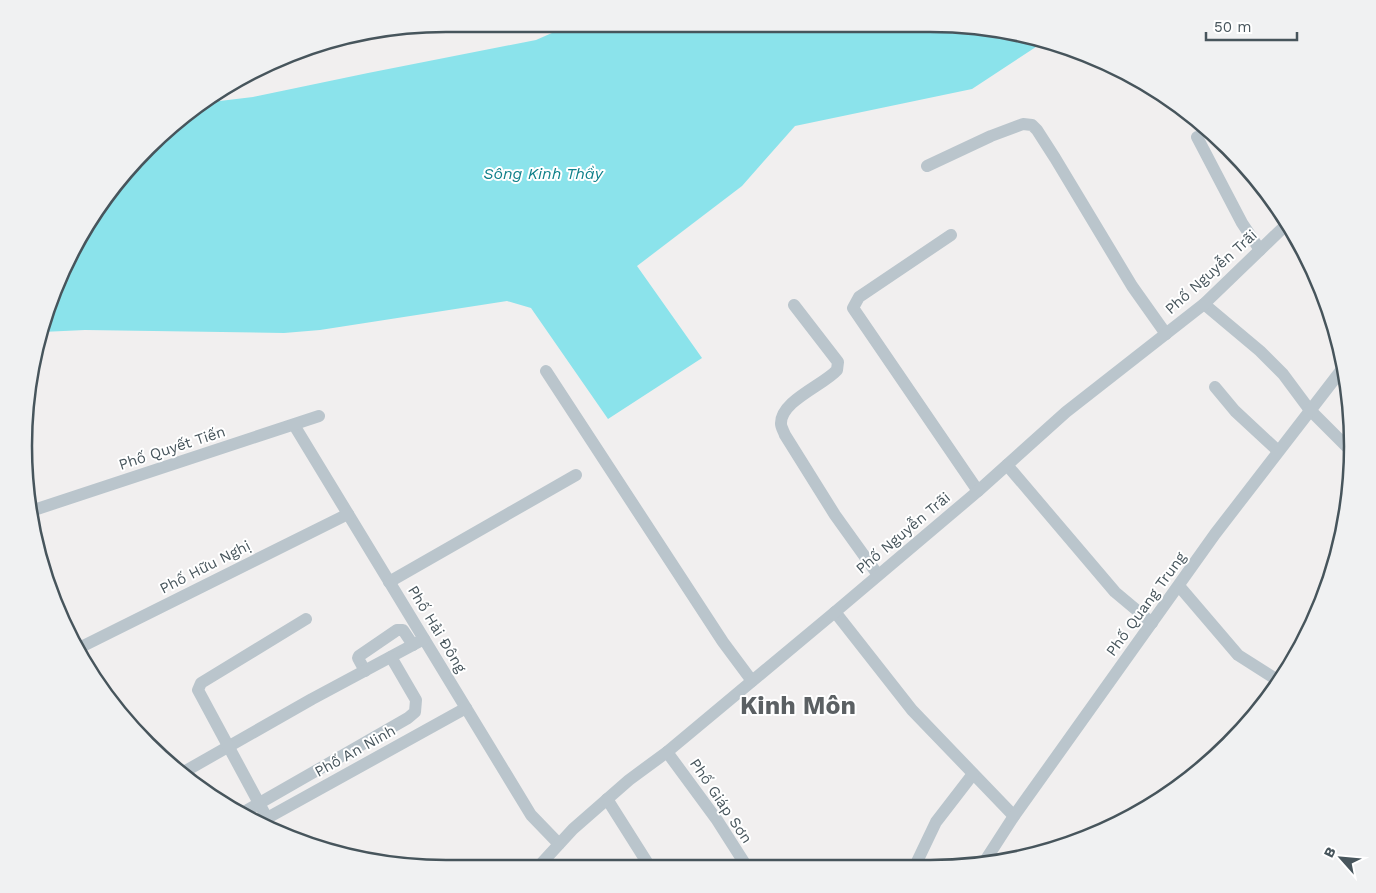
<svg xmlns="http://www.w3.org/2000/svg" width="1376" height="893" font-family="'Work Sans',sans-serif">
  <rect width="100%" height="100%" fill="#f1efef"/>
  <path fill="#8be3eb" d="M570 25 985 27 1042 43 972 89 795 126 742 186 637 266 702 358 608 419 531 308 507 301 320 330 284 333 85 330 42 332 46 310 111 189 203 103 253 97 368 73 536 40Z"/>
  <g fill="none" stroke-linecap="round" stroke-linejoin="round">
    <g stroke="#bac5cc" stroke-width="12">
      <path d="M1197 137 1242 223 1260 250"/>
      <path d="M927 166 991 136 1023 124 1032 125 1037 130 1055 158 1132 286 1166 334"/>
      <path d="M951 235 859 297 853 308 978 491"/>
      <path d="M1204 304 1260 351 1283 374 1309 409 1350 450"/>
      <path d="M794 305 838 362 837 370C824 385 780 401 781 424 781 427 784 432 785 435L835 515 878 575"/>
      <path d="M546 371 723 642 752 681"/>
      <path d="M1215 387 1235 411 1278 451"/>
      <path d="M294 425 531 815 559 844"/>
      <path d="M1007 465 1115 592 1152 623"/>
      <path d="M34 510 319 416"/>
      <path d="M389 582 576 475"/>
      <path d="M1179 586 1238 655 1279 681"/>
      <path d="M835 612 912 710 1014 816"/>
      <path d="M77 649 348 514"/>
      <path d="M365 671 358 658 359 656 397 630H403L413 645"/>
      <path d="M667 752 717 820 747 867"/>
      <path d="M182 773 312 699 424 639"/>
      <path d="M607 799 650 867"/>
      <path d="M244 812 408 718 415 712 416 700 391 657"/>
      <path d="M267 818 198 690 201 683 306 619"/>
      <path d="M260 822 466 708"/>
      <path d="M983 864 1014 816 1215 534 1343 368"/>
      <path d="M539 866 573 829 629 780 667 752 835 612 978 491 1066 412 1204 304 1287 224"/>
      <path d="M914 868 936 822 973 774"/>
    </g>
  </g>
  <g text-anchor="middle" stroke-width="4" stroke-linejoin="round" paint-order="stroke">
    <g font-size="15" fill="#47555c" stroke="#fff">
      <text transform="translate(1211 272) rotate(-42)" y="5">Phố Nguyễn Trãi</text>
      <text transform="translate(172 448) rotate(-18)" y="5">Phố Quyết Tiến</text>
      <text transform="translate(903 533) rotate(-40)" y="5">Phố Nguyễn Trãi</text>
      <text transform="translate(205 567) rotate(-27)" y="5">Phố Hữu Nghị</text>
      <text transform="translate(1146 604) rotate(-54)" y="5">Phố Quang Trung</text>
      <text transform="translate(437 629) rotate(59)" y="5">Phố Hải Đông</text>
      <text transform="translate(355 751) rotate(-29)" y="5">Phố An Ninh</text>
      <text transform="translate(721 801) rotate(56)" y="5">Phố Giáp Sơn</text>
    </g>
    <g font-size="16" font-style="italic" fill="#0f808a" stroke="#fff">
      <text x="543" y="179">Sông Kinh Thầy</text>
    </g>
    <g font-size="25" font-weight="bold" fill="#5b6063" stroke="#fff">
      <text x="798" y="714">Kinh Môn</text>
    </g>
  </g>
  <path d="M0 0H1376V893H0ZM446 32H930A414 414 0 0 1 1344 446V446A414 414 0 0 1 930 860H446A414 414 0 0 1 32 446V446A414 414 0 0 1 446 32Z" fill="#f0f1f2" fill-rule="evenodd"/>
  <path fill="none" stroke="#47555c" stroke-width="2.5" d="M446 32H930A414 414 0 0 1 1344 446V446A414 414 0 0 1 930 860H446A414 414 0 0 1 32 446V446A414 414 0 0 1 446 32Z"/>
  <g transform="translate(1341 858) rotate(297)" stroke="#ffffff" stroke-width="4" paint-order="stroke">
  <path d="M0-4L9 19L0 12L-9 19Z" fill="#47555c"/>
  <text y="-8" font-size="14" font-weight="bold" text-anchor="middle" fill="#47555c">B</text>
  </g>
  <path d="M1206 32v8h91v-8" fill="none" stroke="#47555c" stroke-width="2.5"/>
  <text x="1214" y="32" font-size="15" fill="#47555c" stroke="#ffffff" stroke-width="4" paint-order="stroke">50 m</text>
</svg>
